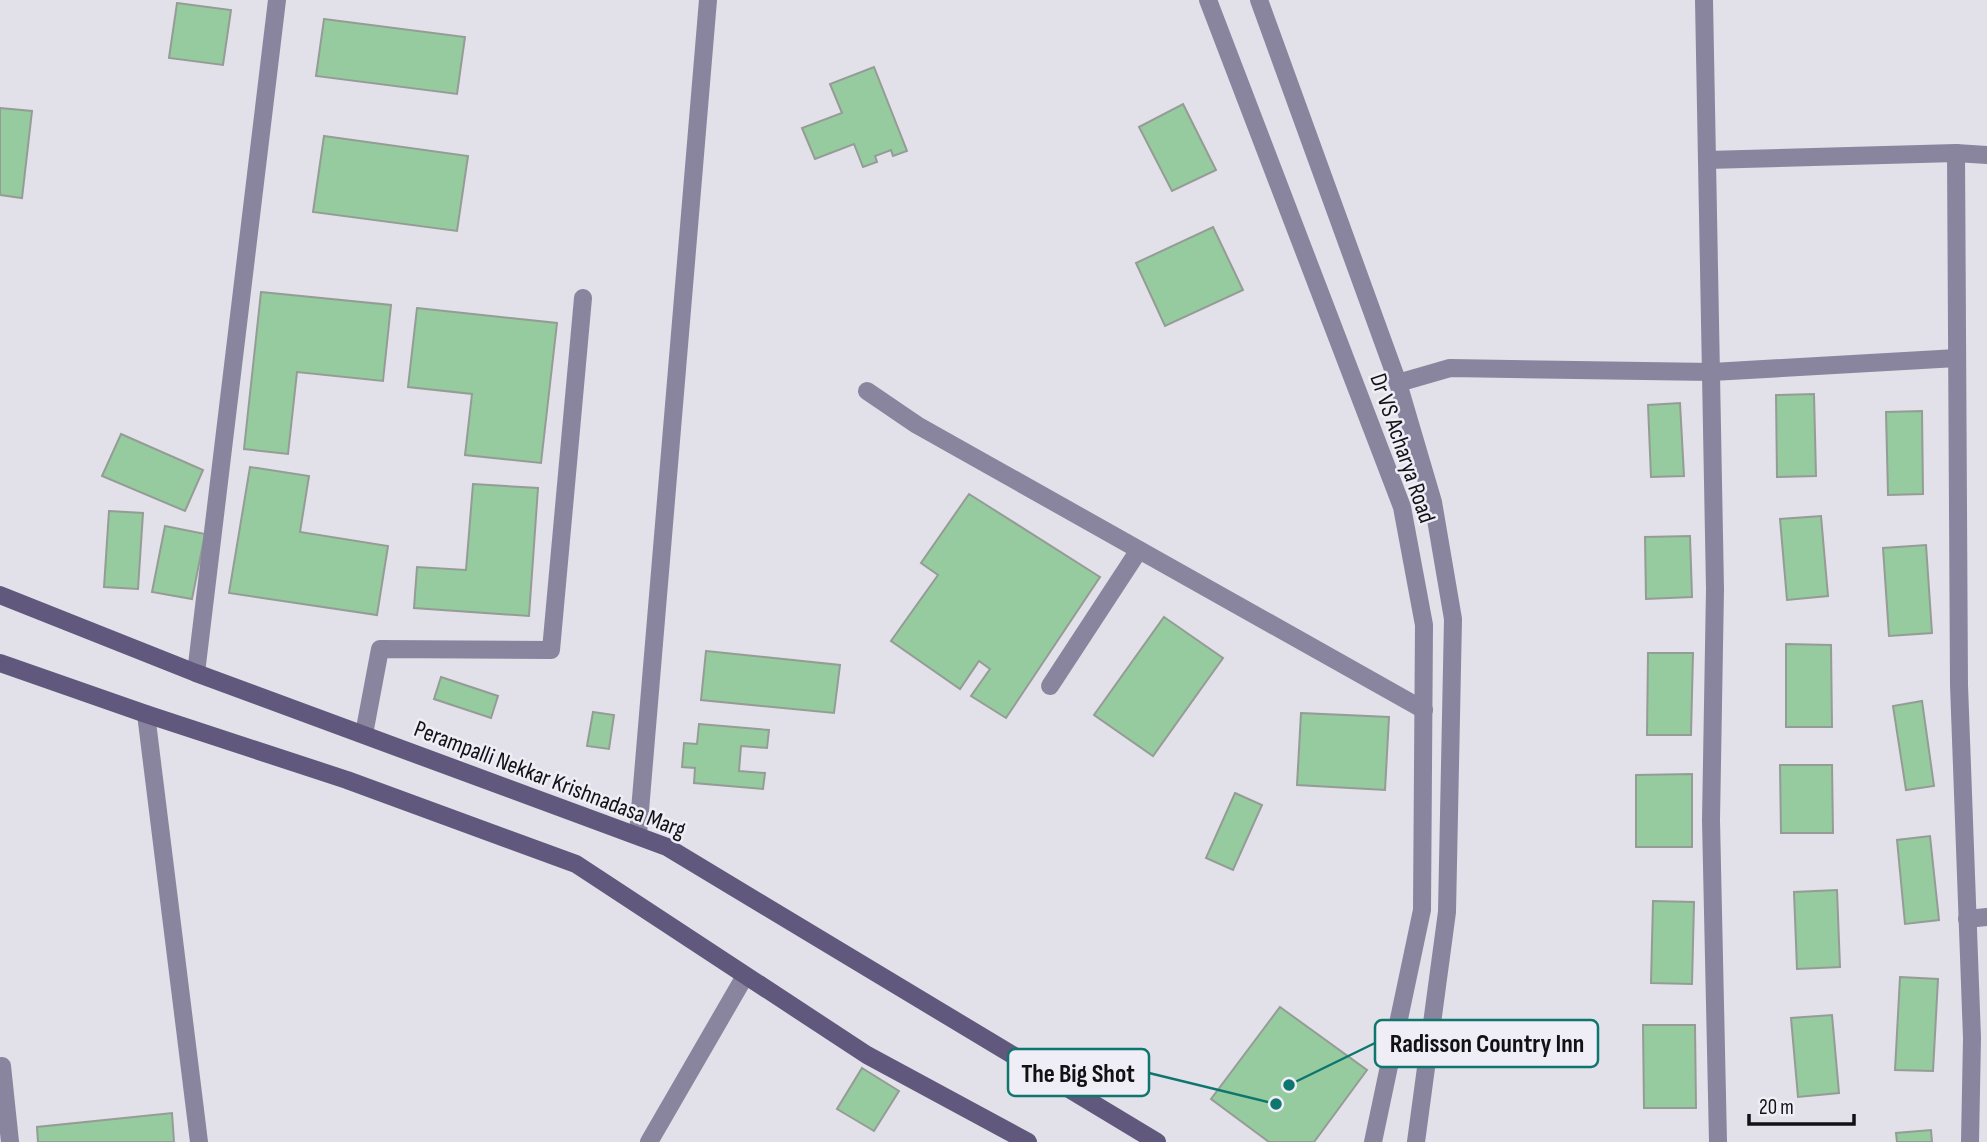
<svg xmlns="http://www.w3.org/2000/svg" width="1987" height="1142" font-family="'Sofia Sans Condensed',sans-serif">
  <rect width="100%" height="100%" fill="#e2e0e9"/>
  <g fill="#95cb9e" stroke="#959c96" stroke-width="2">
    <path d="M177 3 231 10 223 65 169 58Z"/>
    <path d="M324 19 465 37 457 94 316 76Z"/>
    <path d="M874 67 907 151 893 156 891 150 875 156 877 162 863 167 854 144 815 159 802 128 842 113 830 84Z"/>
    <path d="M1183 104 1216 170 1172 191 1139 127Z"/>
    <path d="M0 108 32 111 22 198 0 195Z"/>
    <path d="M324 136 468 156 457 231 313 212Z"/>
    <path d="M1213 227 1243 290 1165 326 1136 263Z"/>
    <path d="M261 292 391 305 383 381 297 372 288 454 244 449Z"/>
    <path d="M417 308 557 323 541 463 465 455 472 394 408 387Z"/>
    <path d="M1814 394 1816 476 1777 477 1776 395Z"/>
    <path d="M1680 403 1684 476 1651 477 1648 405Z"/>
    <path d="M1922 411 1923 494 1888 495 1886 412Z"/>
    <path d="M121 434 203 470 185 511 102 476Z"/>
    <path d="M250 467 309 476 300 532 388 546 377 615 229 593Z"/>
    <path d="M473 484 538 488 529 616 414 608 417 567 466 570Z"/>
    <path d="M969 494 1100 577 1006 718 971 696 990 669 979 661 960 689 891 641 938 575 921 563Z"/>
    <path d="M109 511 143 513 138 589 104 587Z"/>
    <path d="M1821 516 1828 596 1787 600 1780 519Z"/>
    <path d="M165 526 205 534 192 599 152 592Z"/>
    <path d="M1690 536 1692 597 1646 599 1645 537Z"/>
    <path d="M1926 545 1932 633 1889 636 1883 548Z"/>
    <path d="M1164 617 1223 658 1153 756 1094 715Z"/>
    <path d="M1786 644 1831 645 1832 727H1786Z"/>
    <path d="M706 651 840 665 834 713 701 700Z"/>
    <path d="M1648 653H1693L1691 735H1647Z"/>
    <path d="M441 677 498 696 491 718 434 699Z"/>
    <path d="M1922 701 1934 786 1906 790 1893 706Z"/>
    <path d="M593 712 614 715 609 749 587 746Z"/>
    <path d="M1301 713 1389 717 1385 790 1297 785Z"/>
    <path d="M699 724 769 730 767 748 741 746 739 771 765 773 763 789 694 783 695 768 682 767 684 743 697 744Z"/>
    <path d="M1780 765H1832L1833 833H1781Z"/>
    <path d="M1692 774V847H1636V775Z"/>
    <path d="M1235 793 1262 805 1233 870 1206 858Z"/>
    <path d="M1930 836 1939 920 1905 924 1897 840Z"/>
    <path d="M1837 890 1840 967 1797 969 1794 892Z"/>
    <path d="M1653 901 1694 902 1692 984 1651 983Z"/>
    <path d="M1900 977 1938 979 1933 1071 1895 1070Z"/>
    <path d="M1280 1007 1367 1070 1314 1142H1269L1211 1099Z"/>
    <path d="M1832 1015 1839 1093 1798 1097 1791 1018Z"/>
    <path d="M1643 1025H1695L1696 1108H1644Z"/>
    <path d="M862 1068 899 1091 874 1131 837 1109Z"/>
    <path d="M172 1113 174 1142H38L37 1127Z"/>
    <path d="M1931 1130 1932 1142H1897L1896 1133Z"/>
  </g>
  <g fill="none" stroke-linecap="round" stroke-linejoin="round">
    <g stroke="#89859e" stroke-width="18">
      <path d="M1208 0 1402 507 1424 625 1422 910 1373 1142"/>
      <path d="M1259 0 1398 383 1433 502 1453 619 1447 912 1416 1142"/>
      <path d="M364 734 380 649 551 650 583 298"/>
    </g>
    <g stroke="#89859e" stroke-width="18">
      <path d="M1704 0 1715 589 1711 820 1718 1142"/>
      <path d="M1707 160 1956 153"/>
      <path d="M1398 383 1450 368 1712 372 1957 358"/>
      <path d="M867 391 917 425 1424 710"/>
      <path d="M196 673 277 0"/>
      <path d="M1050 686 1139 550"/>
      <path d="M146 714 199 1142"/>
      <path d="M638 834 708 0"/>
      <path d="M1967 919 1987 917"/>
      <path d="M2 1066 10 1142"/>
      <path d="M649 1142 745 976"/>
      <path d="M1970 1142 1972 1038 1959 685 1956 153 1987 155"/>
    </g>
    <g stroke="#60587d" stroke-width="18">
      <path d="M0 595 196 673 667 847 1157 1142"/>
      <path d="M0 663 146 714 347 780 576 864 867 1055 1028 1142"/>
    </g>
  </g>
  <g text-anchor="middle" stroke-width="5" stroke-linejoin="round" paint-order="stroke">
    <g font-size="24" fill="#121114" stroke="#efedf6">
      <text transform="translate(1403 448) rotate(71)" y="8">Dr VS Acharya Road</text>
      <text transform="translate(550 779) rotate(21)" y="8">Perampalli Nekkar Krishnadasa Marg</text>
    </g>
  </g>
  <path fill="none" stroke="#0f766e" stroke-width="2.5" d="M1289 1085L1375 1043M1276 1104L1149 1073"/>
  <g fill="#0f766e" stroke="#efedf6" stroke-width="2.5">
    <circle cx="1289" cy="1085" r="7"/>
    <circle cx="1276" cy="1104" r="7"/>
  </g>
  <g fill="#efedf6" stroke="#0f766e" stroke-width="2.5">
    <rect x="1375" y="1020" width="223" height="47" rx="7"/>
    <rect x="1008" y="1049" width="141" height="47" rx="7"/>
  </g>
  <g font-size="26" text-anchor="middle" font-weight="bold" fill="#121114">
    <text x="1487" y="1052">Radisson Country Inn</text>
    <text x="1078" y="1082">The Big Shot</text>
  </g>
  <path d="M1749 1114v10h105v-10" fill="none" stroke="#121114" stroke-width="3.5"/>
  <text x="1759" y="1114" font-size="21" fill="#121114" stroke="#efedf6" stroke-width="5" paint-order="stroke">20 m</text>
</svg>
